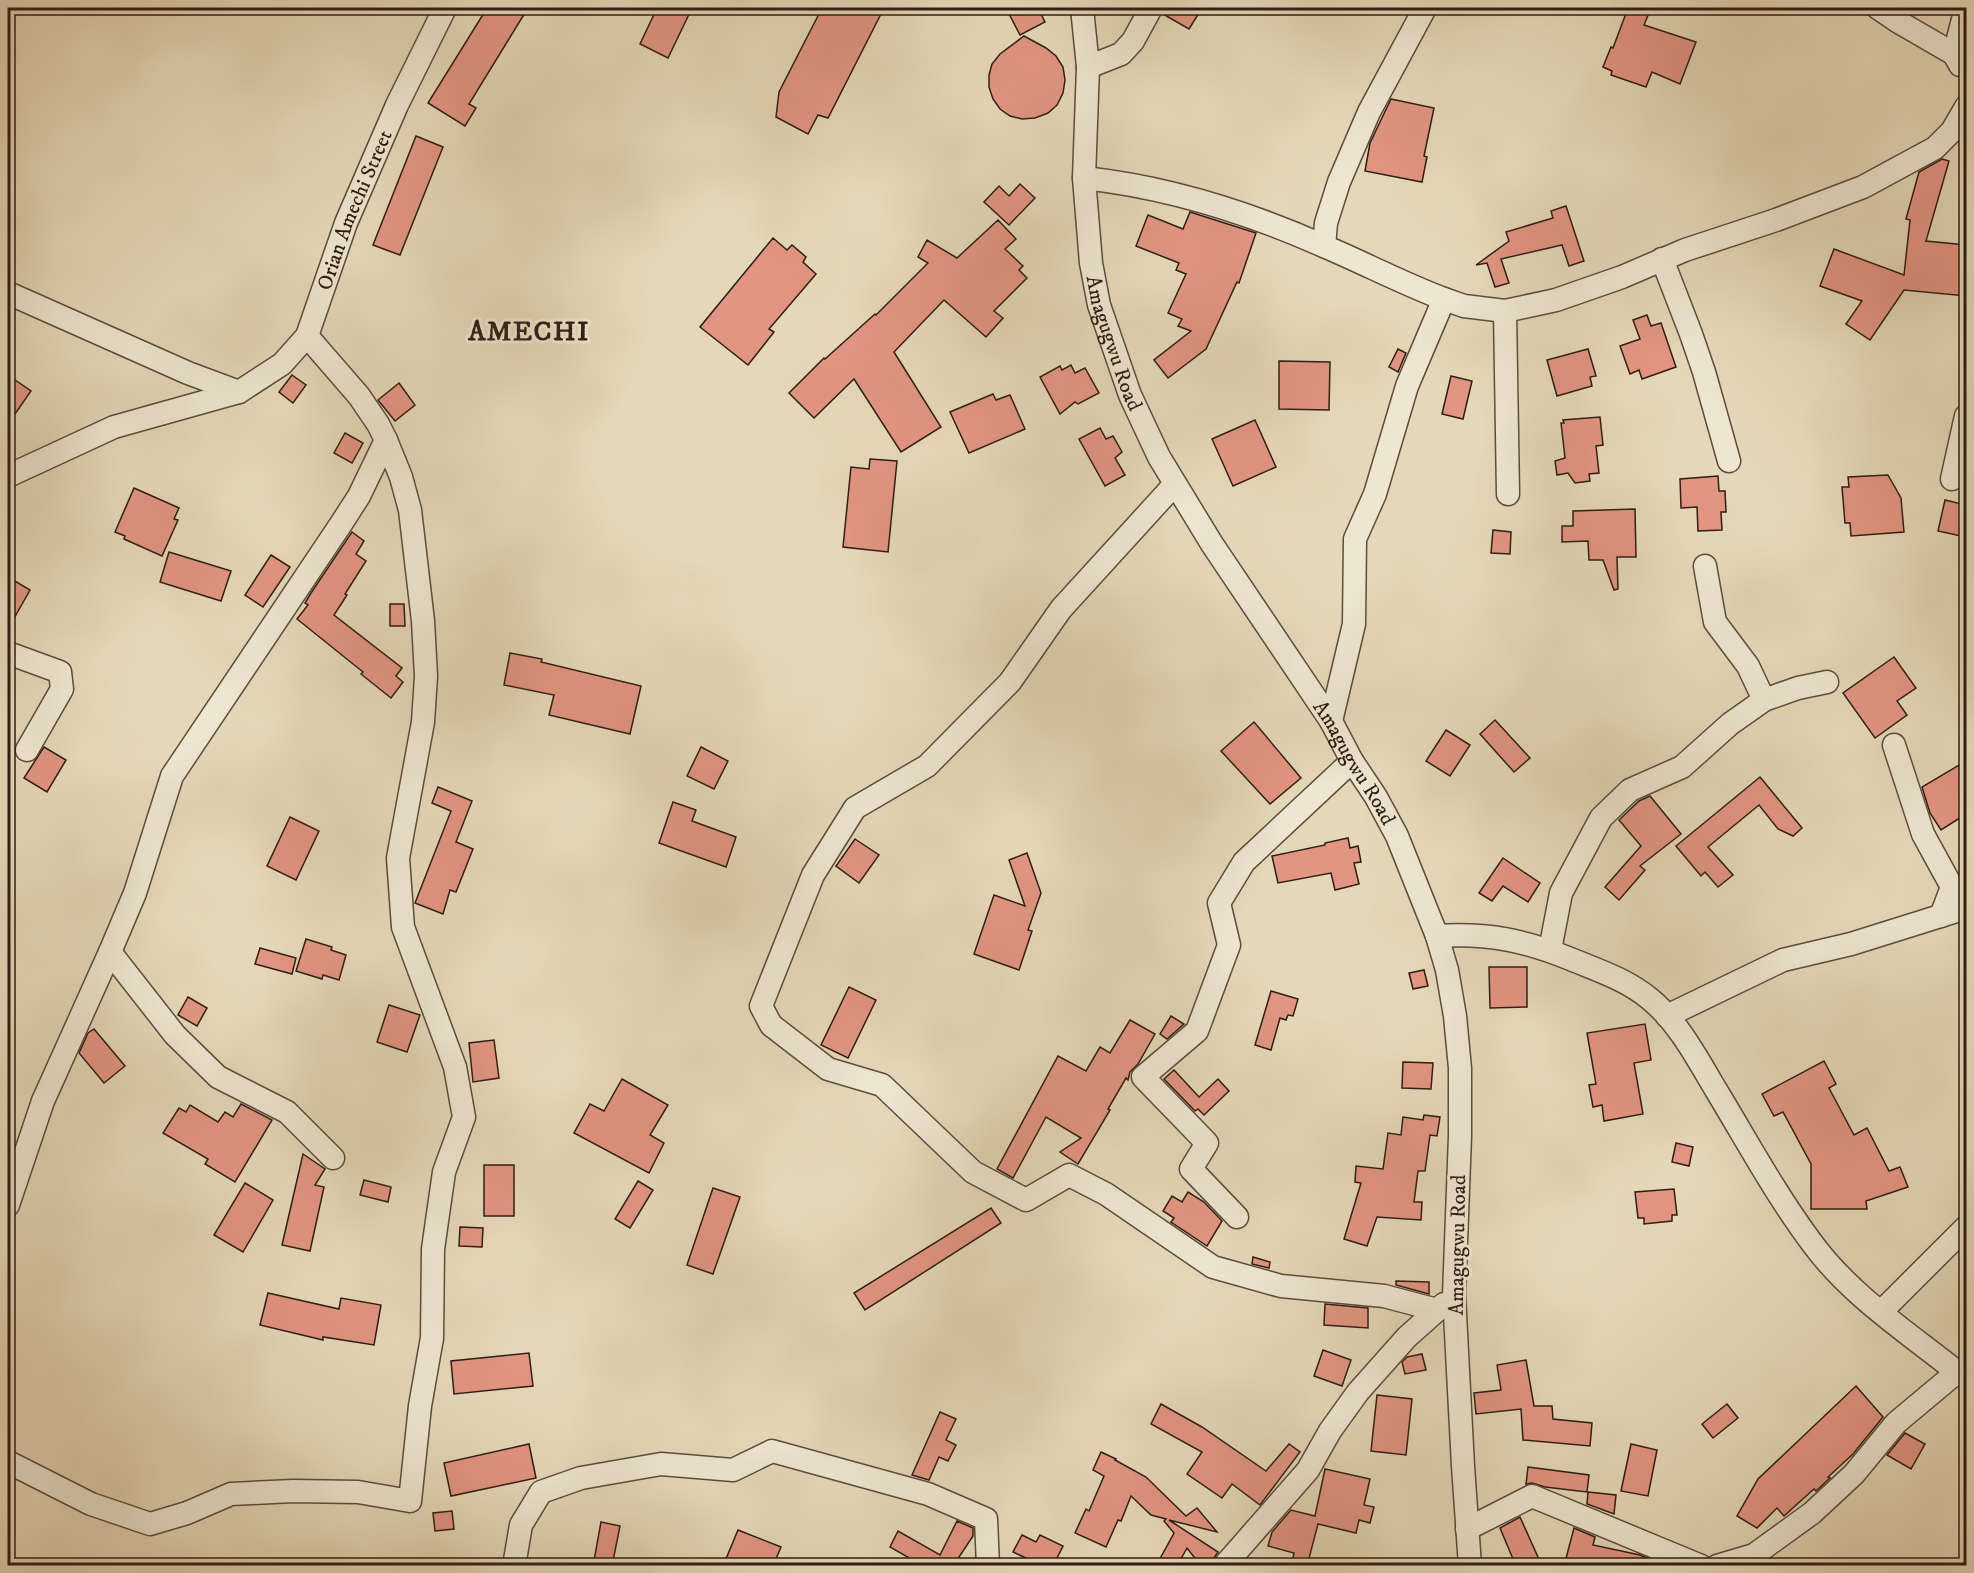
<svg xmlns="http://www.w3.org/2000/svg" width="1974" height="1573" font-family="'IM FELL DW Pica',serif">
  <rect width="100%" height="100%" fill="#e5d8b8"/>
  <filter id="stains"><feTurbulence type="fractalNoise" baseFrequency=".00333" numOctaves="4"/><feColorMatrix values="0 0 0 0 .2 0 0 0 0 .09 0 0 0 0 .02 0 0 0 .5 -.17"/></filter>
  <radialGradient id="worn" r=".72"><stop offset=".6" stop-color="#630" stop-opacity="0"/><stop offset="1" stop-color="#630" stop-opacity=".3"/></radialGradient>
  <g fill="#e29582" stroke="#2e1d14" stroke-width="1.5">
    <path d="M487 8H528L469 104 476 108 465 126 428 103Z"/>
    <path d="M657 8H692L668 58 640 44Z"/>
    <path d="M822 8H884L828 118 818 115 808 134 776 117 779 92Z"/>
    <path d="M1006 8H1038L1045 22 1020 35Z"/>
    <path d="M1164 8H1191L1199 13 1189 29 1163 14Z"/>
    <path d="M1628 8H1651L1644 25 1696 42 1680 84 1652 72 1646 87 1611 75 1612 71 1603 67 1611 47 1613 48Z"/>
    <path d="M1024 36 1046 48 1056 56 1063 67 1065 80 1063 93 1057 105 1048 113 1035 118 1022 119 1010 116 1000 109 993 99 989 87V75L992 64 1000 54Z"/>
    <path d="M1391 99 1434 108 1424 156 1427 157 1422 182 1365 171 1370 143Z"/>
    <path d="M416 136 443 147 400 255 373 245Z"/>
    <path d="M1942 159 1949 161 1926 241 1966 245V296L1904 290 1870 340 1846 324 1862 301 1820 286 1834 249 1904 275 1910 220 1906 219 1919 172Z"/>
    <path d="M1020 184 1035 198 1009 225 984 202 999 186 1009 196Z"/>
    <path d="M1566 206 1584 261 1569 266 1562 245 1501 259 1509 283 1495 287 1487 263 1476 265 1509 241 1506 232 1553 218 1551 211Z"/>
    <path d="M1190 212 1256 233 1239 283 1237 282 1206 349 1168 378 1154 360 1191 331 1178 326 1182 319 1168 313 1186 274 1176 270 1179 263 1136 246 1148 215 1183 229Z"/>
    <path d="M998 220 1016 239 1005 249 1023 266 1019 270 1027 278 994 311 1003 318 986 337 944 300 894 352 941 427 901 452 854 379 814 418 789 393 824 358 825 359 875 314 876 315 928 263 918 257 927 240 957 258Z"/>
    <path d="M773 238 787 250 792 245 806 257 803 262 816 274 769 329 774 332 748 365 700 327Z"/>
    <path d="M1647 315 1651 326 1661 323 1676 367 1642 379 1639 370 1630 374 1620 346 1640 339 1633 320Z"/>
    <path d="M1398 349 1406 353 1398 372 1389 367Z"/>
    <path d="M1588 349 1596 376 1590 377 1592 386 1557 396 1547 360Z"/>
    <path d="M1279 361 1330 362 1329 410 1279 409Z"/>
    <path d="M1071 365 1075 373 1085 368 1099 393 1078 404 1075 402 1060 414 1040 377 1060 366 1062 370Z"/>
    <path d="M8 375 31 391 8 424Z"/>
    <path d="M292 375 306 385 293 403 279 392Z"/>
    <path d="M1451 376 1472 381 1463 419 1442 414Z"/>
    <path d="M399 383 415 405 395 421 378 400Z"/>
    <path d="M993 394 996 400 1010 395 1025 429 969 453 950 412Z"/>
    <path d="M1600 417 1603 445 1596 446 1599 473 1589 474 1590 481 1575 483 1568 473 1557 475 1555 461 1565 458 1561 423H1564L1563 420Z"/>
    <path d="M1255 420 1276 467 1233 486 1212 439Z"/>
    <path d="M1100 428 1106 439 1113 436 1122 452 1115 458 1125 475 1105 486 1079 439Z"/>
    <path d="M345 433 363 443 352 463 334 453Z"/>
    <path d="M870 459 897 461 888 552 843 547 851 467 869 469Z"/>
    <path d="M1888 475 1901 498 1904 532 1851 536 1850 523H1845L1842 487H1849L1848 477Z"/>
    <path d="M1718 476 1719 491H1725L1726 512H1721L1722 530 1698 531 1697 507 1681 508 1680 479Z"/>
    <path d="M134 488 179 508 174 519 178 520 162 556 124 539 125 536 115 532Z"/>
    <path d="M1945 500 1966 505V537L1938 531Z"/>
    <path d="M1635 509 1636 557H1617L1618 589 1614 590 1603 560H1589L1588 541 1562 542V526H1573V511Z"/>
    <path d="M1493 530 1511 532 1510 554 1491 553Z"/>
    <path d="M352 532 364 541 356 554 366 561 345 594 347 595 334 615 402 668 396 676 403 682 391 698 361 674 363 672 297 619 308 605 305 603 311 593Z"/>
    <path d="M169 552 231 571 221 601 160 582Z"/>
    <path d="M271 555 290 567 263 607 245 595Z"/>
    <path d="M8 577 30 590 8 629Z"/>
    <path d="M390 604H404L405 626H390Z"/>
    <path d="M510 653 542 659 541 662 641 686 630 734 549 715 554 695 504 685Z"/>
    <path d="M1894 657 1916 688 1897 701 1907 715 1875 738 1843 693Z"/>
    <path d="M1495 720 1530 758 1514 772 1480 734Z"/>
    <path d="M1254 722 1301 778 1270 804 1221 751Z"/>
    <path d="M1446 730 1470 745 1450 776 1426 761Z"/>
    <path d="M44 747 66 760 47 792 24 778Z"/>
    <path d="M701 747 728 761 714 789 687 776Z"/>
    <path d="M1966 761V814L1941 830 1930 813 1922 787Z"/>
    <path d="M1760 777 1802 828 1793 836 1778 829 1759 805 1708 847 1733 875 1718 887 1705 872 1701 876 1676 846Z"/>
    <path d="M438 787 472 801 456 842 473 849 456 892 450 890 443 914 415 903 451 811 432 803Z"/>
    <path d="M1650 796 1681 834 1640 866 1645 870 1619 900 1605 887 1641 846 1619 820 1639 801Z"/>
    <path d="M673 802 696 810 692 821 736 837 726 867 659 843Z"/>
    <path d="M290 817 319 831 296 880 267 866Z"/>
    <path d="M1348 838 1350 848 1358 846 1361 862 1354 863 1359 884 1335 890 1331 873 1278 883 1272 856 1325 845V843Z"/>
    <path d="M855 839 879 855 859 883 836 866Z"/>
    <path d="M1027 853 1041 893 1028 930 1032 931 1019 970 974 954 994 895 1025 906 1009 860Z"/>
    <path d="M1503 858 1540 883 1528 902 1503 886 1492 901 1479 893Z"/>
    <path d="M306 939 332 947 331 950 346 955 339 980 323 975 322 979 296 971Z"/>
    <path d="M260 948 296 958 292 974 255 964Z"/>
    <path d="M1489 967H1527V1007L1490 1008Z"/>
    <path d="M1424 970 1428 986 1413 989 1409 973Z"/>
    <path d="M849 987 876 1000 848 1058 821 1045Z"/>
    <path d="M1271 991 1298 999 1293 1016 1288 1015 1286 1020 1280 1018 1271 1050 1255 1045Z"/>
    <path d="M188 997 207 1008 197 1026 178 1015Z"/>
    <path d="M389 1005 420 1015 407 1052 377 1042Z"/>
    <path d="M1171 1016 1184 1024 1167 1039 1160 1034Z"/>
    <path d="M1130 1020 1155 1034 1138 1064 1130 1072 1128 1080 1126 1078 1108 1109 1110 1110 1078 1164 1060 1152 1081 1138 1046 1117 1013 1178 997 1169 1058 1056 1086 1071 1100 1047 1110 1053Z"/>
    <path d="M1645 1024 1651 1060 1634 1063 1643 1114 1604 1121 1602 1105 1593 1107 1589 1085 1596 1084 1587 1033Z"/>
    <path d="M94 1029 125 1066 104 1083 79 1053 88 1033Z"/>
    <path d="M494 1040 499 1078 473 1082 469 1043Z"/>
    <path d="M1824 1061 1836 1084 1829 1088 1854 1135 1867 1128 1889 1171 1900 1167 1908 1187 1866 1201 1867 1209H1811V1164L1783 1112 1774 1116 1762 1094Z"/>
    <path d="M1403 1062 1433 1063 1431 1089 1402 1088Z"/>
    <path d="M1174 1070 1199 1097 1218 1079 1229 1091 1204 1115 1198 1109 1195 1111 1164 1079Z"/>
    <path d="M622 1079 668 1105 650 1135 664 1143 649 1173 574 1133 590 1104 604 1111Z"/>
    <path d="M241 1104 272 1120 235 1182 205 1164 208 1159 163 1133 179 1108 186 1112 190 1105 218 1122 225 1112 233 1117Z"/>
    <path d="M1424 1115 1440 1117 1437 1136 1430 1135 1425 1171H1418L1414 1202H1422L1421 1220 1377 1217 1367 1246 1344 1239 1361 1183 1355 1182 1356 1166 1383 1169 1388 1133 1401 1135 1403 1117 1423 1120Z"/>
    <path d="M1676 1143 1693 1147 1689 1166 1672 1162Z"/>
    <path d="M303 1154 325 1169 315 1185 324 1187 310 1251 282 1245Z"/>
    <rect x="484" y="1165" width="30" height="51"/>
    <path d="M364 1180 391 1187 388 1202 360 1195Z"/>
    <path d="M638 1181 653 1190 630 1228 615 1219Z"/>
    <path d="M245 1183 273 1200 243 1252 214 1235Z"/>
    <path d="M713 1188 740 1197 713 1274 687 1265Z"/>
    <path d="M1674 1189 1677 1215H1672V1221L1644 1224V1218H1638L1635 1192Z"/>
    <path d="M1188 1192 1204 1202 1222 1221 1207 1246 1171 1222 1174 1218 1163 1211 1172 1196 1182 1202Z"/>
    <path d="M991 1208 1001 1223 865 1310 854 1293Z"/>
    <path d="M460 1227 483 1228 482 1247 459 1246Z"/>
    <path d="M1253 1257 1270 1262 1269 1268 1252 1264Z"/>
    <path d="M1396 1281 1429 1282V1294L1396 1285Z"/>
    <path d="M268 1293 339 1309 341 1298 381 1305 374 1345 323 1337V1340L260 1325Z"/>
    <path d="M1325 1304 1368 1308V1328L1324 1325Z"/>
    <path d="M1323 1350 1351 1360 1342 1386 1314 1376Z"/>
    <path d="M529 1353 533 1386 454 1394 451 1361Z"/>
    <path d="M1422 1354 1426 1370 1405 1374 1402 1362 1407 1357Z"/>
    <path d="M1526 1360 1534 1406H1552L1553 1419 1592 1423 1590 1446 1523 1440 1521 1409 1476 1414 1474 1393 1501 1390 1497 1365Z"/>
    <path d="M1856 1386 1883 1417 1853 1454 1828 1477 1830 1478 1816 1491 1814 1489 1784 1516 1777 1508 1757 1528 1737 1516 1758 1479Z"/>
    <path d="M1377 1395 1412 1399 1406 1455 1371 1451Z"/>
    <path d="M1161 1404 1202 1427 1266 1471 1289 1444 1300 1452 1260 1505 1232 1484 1222 1498 1187 1474 1202 1452 1151 1424Z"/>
    <path d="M1727 1404 1738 1418 1713 1438 1702 1424Z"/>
    <path d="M940 1412 956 1419 946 1440 956 1445 948 1461 939 1457 929 1480 912 1475Z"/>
    <path d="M1905 1433 1925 1444 1911 1469 1887 1455Z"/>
    <path d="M529 1444 536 1478 451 1496 444 1463Z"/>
    <path d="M1631 1444 1657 1450 1648 1496 1621 1491Z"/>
    <path d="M1101 1452 1116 1459 1115 1460 1146 1477 1186 1516 1197 1508 1217 1532 1169 1520 1218 1552 1214 1558 1211 1566H1201L1187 1548 1177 1566H1156L1174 1533 1164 1521 1166 1519 1151 1515 1131 1496 1121 1521 1118 1520 1106 1547 1075 1533 1086 1509 1089 1511 1104 1476 1093 1470Z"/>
    <path d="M1528 1467 1589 1475 1587 1492 1545 1487 1532 1483 1526 1484Z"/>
    <path d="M1325 1469 1370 1479 1364 1505 1374 1507 1370 1523 1359 1520 1356 1533 1318 1524 1307 1566H1291L1294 1553 1268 1546 1272 1532 1291 1510 1315 1516Z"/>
    <path d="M1588 1492 1616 1495 1614 1514 1587 1504Z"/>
    <path d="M452 1511 454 1529 435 1531 433 1513Z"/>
    <path d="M1520 1517 1542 1566H1516L1500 1528Z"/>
    <path d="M957 1521 973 1528V1536L955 1563 959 1566H923L890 1547 898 1531 940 1555Z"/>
    <path d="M601 1522 620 1526 612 1566H593Z"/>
    <path d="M1574 1528 1595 1537 1593 1545 1640 1555 1654 1561V1566H1564Z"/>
    <path d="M738 1530 781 1547 773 1566H723Z"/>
    <path d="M1022 1535 1036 1542 1040 1535 1063 1546 1053 1566H1028L1030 1560 1013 1552Z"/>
  </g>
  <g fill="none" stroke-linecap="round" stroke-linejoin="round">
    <g stroke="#5c4c3d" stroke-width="25">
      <g id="minor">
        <path id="s1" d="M1082 8 1088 67 1084 178 1091 263 1099 305 1130 395 1159 457 1212 544 1331 721 1352 761 1376 797 1397 836 1437 936 1447 970 1455 1016 1460 1068V1136L1454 1295 1463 1466 1470 1566"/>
        <path d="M1878 8 1897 21 1966 61"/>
        <path d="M1960 65 1954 54 1966 8"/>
        <path d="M1088 67 1121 54 1133 41 1151 8"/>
        <path d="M1084 178C1167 187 1250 213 1326 247 1366 264 1404 284 1444 299L1464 306 1505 311 1556 300 1622 277 1685 250 1776 220 1863 187 1935 148 1952 131 1966 107"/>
        <path d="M1324 246 1326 223 1339 182 1369 112 1425 8"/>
        <path d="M1662 259 1691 334 1704 372 1729 461"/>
        <path d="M8 293 188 373 239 392"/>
        <path d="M1505 311 1508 494"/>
        <path id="s2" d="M8 476 114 427 239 392 282 364 307 336 346 223 397 105 445 8"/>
        <path d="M1952 479 1966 416"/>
        <path d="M1175 484 1061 609 1010 682 927 766 855 808 813 875 761 1006 771 1025 828 1069 882 1085 973 1172 1026 1200 1069 1175 1106 1194 1213 1267 1281 1286 1384 1296 1437 1310"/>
        <path d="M1705 566 1715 622 1748 666 1764 700"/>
        <path d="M8 653 60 672 62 689 27 750"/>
        <path d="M1331 721 1354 624 1355 539 1375 494 1407 386 1444 299"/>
        <path d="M1894 745 1923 834 1952 887 1941 916"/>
        <path d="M1437 936C1488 933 1525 940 1573 960 1600 971 1627 980 1650 999 1678 1022 1697 1058 1716 1090 1747 1141 1776 1195 1812 1243 1850 1295 1907 1332 1957 1372L1966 1377"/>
        <path d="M1550 950 1561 893 1601 818 1630 790 1682 767 1730 724 1764 700 1798 688 1827 682"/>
        <path d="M110 952 175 1035 218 1077 287 1112 333 1158"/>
        <path d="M1667 1016 1783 960 1851 944 1966 908"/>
        <path d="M8 1205 43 1101 110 952 135 893 172 776 341 524 359 496 386 440"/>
        <path d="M1237 1217 1191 1169 1207 1143 1143 1077 1197 1031 1229 945 1219 903 1244 862 1352 761"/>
        <path d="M1881 1312 1966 1227"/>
        <path d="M8 1462 91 1504 150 1524 187 1513 231 1494 293 1491 358 1492 410 1501 420 1406 432 1338 433 1249 444 1172 464 1117 455 1067 403 927 398 858 423 722 426 676 423 621 410 510 401 477 386 440 378 424 359 396 307 336"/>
        <path d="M1467 1529 1532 1496 1701 1566"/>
        <path d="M514 1566 521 1525 541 1492 581 1478 661 1464 733 1470 772 1451 928 1494 986 1519 988 1566"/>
        <path d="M1224 1566 1308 1470 1330 1431 1358 1392 1407 1337 1444 1304"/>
        <path d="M1717 1566 1754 1555 1812 1513 1854 1474 1896 1423 1957 1372"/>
      </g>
    </g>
    <use href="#minor" stroke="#eee6d1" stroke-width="22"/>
  </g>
  <g text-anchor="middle" stroke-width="6" stroke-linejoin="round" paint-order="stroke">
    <g font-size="21" fill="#2e1d14" stroke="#eee6d1">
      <text dy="7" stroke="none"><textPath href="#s2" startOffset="470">Orian Amechi Street</textPath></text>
      <text dy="7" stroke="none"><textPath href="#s1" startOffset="339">Amagugwu Road</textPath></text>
      <text dy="7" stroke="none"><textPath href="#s1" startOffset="825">Amagugwu Road</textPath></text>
      <text transform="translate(1457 1245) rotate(-89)" y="7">Amagugwu Road</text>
    </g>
    <g font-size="27" font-weight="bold" letter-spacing="1.5" fill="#2e1d14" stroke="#eee6d1">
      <text x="529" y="340">AMECHI</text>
    </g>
  </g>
  <rect width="1974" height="1573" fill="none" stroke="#e5d8b8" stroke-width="30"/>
  <rect x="9" y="9" width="1956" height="1555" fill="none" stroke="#2e1d14" stroke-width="3"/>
  <rect x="15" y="15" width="1944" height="1543" fill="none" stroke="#2e1d14" stroke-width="1.5"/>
  <rect width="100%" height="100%" filter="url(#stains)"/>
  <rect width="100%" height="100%" fill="url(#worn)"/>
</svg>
